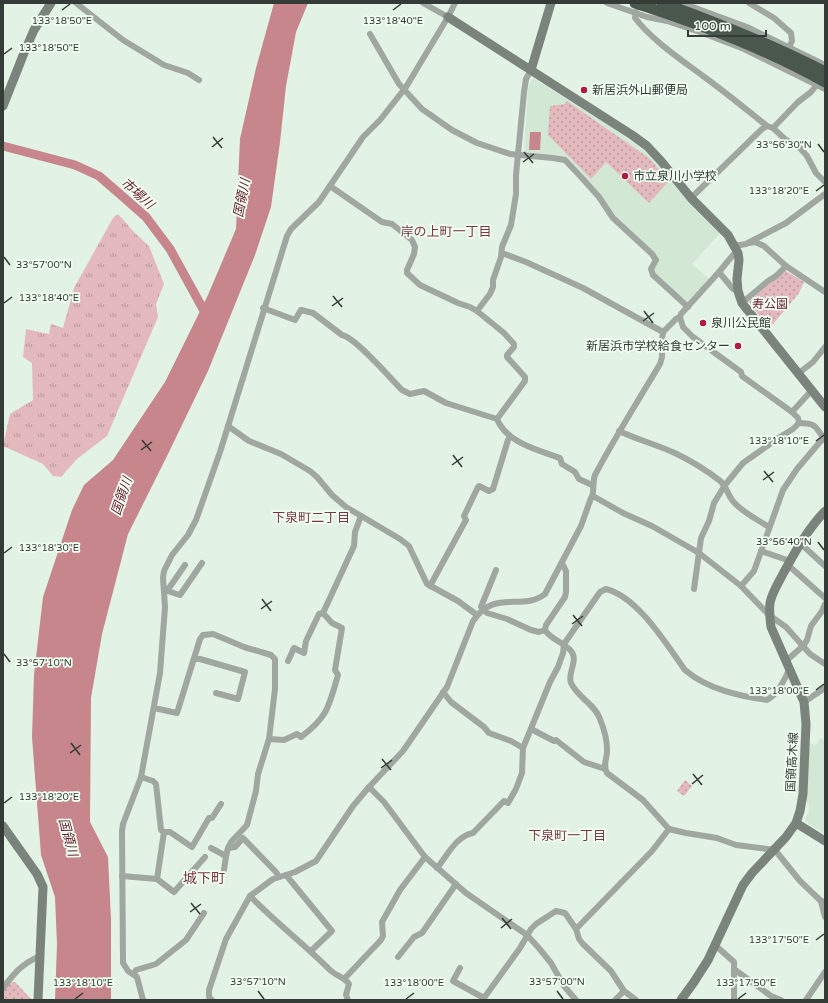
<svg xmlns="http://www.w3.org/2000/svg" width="828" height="1003" font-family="'Varela Round','Noto Sans JP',sans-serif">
  <defs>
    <pattern id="grass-tufts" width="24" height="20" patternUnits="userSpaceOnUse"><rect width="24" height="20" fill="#e4b9bd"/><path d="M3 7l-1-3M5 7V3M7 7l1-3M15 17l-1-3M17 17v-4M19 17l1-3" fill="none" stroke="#ba989a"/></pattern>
    <pattern id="park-dots" width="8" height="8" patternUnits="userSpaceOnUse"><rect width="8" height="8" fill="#e4b9bd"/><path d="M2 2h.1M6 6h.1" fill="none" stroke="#ba989a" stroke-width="1.8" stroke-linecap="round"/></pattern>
  </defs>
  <rect width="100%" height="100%" fill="#e2f2e4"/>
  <g fill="#d2e7d4">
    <path d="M533 78 610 126 653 158 694 208 720 233 692 264 709 279 687 304 655 274 654 268 659 258 618 219 599 193 567 159 525 152 524 149 528 88Z"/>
    <path d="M821 738 825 741V834L808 823 805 819 809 811V805L806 802 809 743 816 745Z"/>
  </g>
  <path fill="url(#grass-tufts)" d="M118 214 135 233 149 246 164 284 156 304 158 317 107 436 77 459 61 477 53 476 43 464 3 446 10 414 33 400 32 363 23 357 26 329 49 334 51 324 63 328 74 288 113 218Z"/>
  <g fill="url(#park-dots)">
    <path d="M567 101 650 159 669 181 649 203 606 162 591 179 548 135 550 106 565 104Z"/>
    <path d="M783 271H786L804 282 799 293 769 329 749 302Z"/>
    <path d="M685 780 692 786 684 796 677 791Z"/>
    <path d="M15 982 32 1000H3V984Z"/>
  </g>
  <g fill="#c7858c">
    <path d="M274 3H308L296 32 286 86 280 142 271 207 255 255 208 371 168 454 128 534 102 634 91 698 90 822 108 857 111 919V1000H55L57 944 55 897 41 855 32 737 34 675 43 597 72 510 84 485 113 460 165 382 208 295 236 229 240 139 256 68Z"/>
    <path d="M530 132H541L540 150H529Z"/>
  </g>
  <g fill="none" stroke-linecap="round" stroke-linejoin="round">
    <path stroke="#c7858c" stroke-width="9" d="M3 146 75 165 99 176 121 195 146 217 170 249 208 318"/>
    <g stroke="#a0a6a0" stroke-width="6">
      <path d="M76 3 123 40 164 65 188 73 199 80"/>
      <path d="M423 3 448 17"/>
      <path d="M607 3 647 17 667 21 700 32 744 49 825 89"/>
      <path d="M682 3 747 27 825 65"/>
      <path d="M749 3 774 18 791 33 792 41 789 47"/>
      <path d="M636 12 635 18C653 41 680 59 703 76 725 92 746 109 767 126"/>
      <path d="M370 34 399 84 422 109 452 130 477 143 510 154 553 158 565 160 581 177 599 197 613 218 652 254 656 260 651 269 653 275 688 307"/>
      <path d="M773 128 786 140 799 147 807 156 816 173 825 182"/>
      <path d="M330 186 382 222 392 224 412 240 415 247 414 254 407 270V273L420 285 458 303 470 307 477 311 504 333 514 344V347L507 355V357L525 377V381L497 419"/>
      <path d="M691 198 762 129 767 126 773 128 798 102 811 92 819 82"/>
      <path d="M749 243 755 242 764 246 786 266 825 292"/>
      <path d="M734 245H740L746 244 786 223 825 194"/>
      <path d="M502 253 526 262 583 288 663 332"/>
      <path d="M738 253 733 255 719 272 733 289 738 291"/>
      <path d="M742 303 768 281 776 276 786 266"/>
      <path d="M263 308 295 320 301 310 313 313 342 335C355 337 391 379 402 390L410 394 424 391 446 403 497 419C507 443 538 450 560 458L562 464 575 472 579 479 592 485"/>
      <path d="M477 311 490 294 493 287V280L501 257 502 247 511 225 516 194V175L524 92 526 79 531 70"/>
      <path d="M680 317 683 327 693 337 741 372 742 376 792 412 798 418 799 423C817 423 815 427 825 440"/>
      <path d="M799 373 813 362 825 347"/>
      <path d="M792 412 812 390"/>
      <path d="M228 426 249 441 281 454 310 471 317 477 332 495 346 507 400 539 409 546 427 584 458 601 477 615"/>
      <path d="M619 431C638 440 658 445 677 454 691 461 706 470 719 480 726 485 727 493 732 500 740 511 758 520 769 527"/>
      <path d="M593 496 623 513 652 526 699 553 741 586 769 615 786 627 810 654 825 664"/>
      <path d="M800 543 825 566"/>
      <path d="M761 551 790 561"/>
      <path d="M788 565 825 598"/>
      <path d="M496 570 481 607 487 613 507 619 531 630 539 632 545 630C551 640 564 642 571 651 579 660 567 673 571 683 578 698 595 704 600 719 604 729 607 739 607 749 608 757 602 765 607 773L643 800 669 829 686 833 717 838 736 845 775 850 800 881 821 901 825 902"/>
      <path d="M430 586 466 520 464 516 478 487 479 486 489 491 493 489 508 440 510 436"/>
      <path d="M741 586 754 571 783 490 797 469 825 436"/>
      <path d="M694 589 701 538 709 521 714 503 725 485 743 463 780 437 793 429 799 423"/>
      <path d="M164 590 180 595 202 563"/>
      <path d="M167 591 185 565"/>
      <path d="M545 630 546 625 565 597 566 592V571L562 563"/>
      <path d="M195 659H200L245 672 238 699 216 693"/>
      <path d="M288 661 294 648 304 653 306 641 319 614 323 613"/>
      <path d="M786 661 803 646 807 640 811 626 822 611 825 604"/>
      <path d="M443 692 451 702 484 727 489 733 511 741 523 748"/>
      <path d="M804 702 825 688"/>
      <path d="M154 708 177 713 200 639 203 635 213 634 244 647 271 655 275 659V689L269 739 258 774 256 791 247 825 231 842 228 848 226 856"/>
      <path d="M531 729 554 741 556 740 584 762 605 769"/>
      <path d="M269 739 284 740 297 734 301 737C328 717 329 706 338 675L335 670 342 628 332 623 323 613 354 546 355 532 361 516"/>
      <path d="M141 777 153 781 156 784 161 830 164 832"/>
      <path d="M369 787 384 802 425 857 466 893 527 935 538 947 551 963 564 986 576 1000"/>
      <path d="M211 848 226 856 224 870"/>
      <path d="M228 848 235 847 243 838 276 872 279 877"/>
      <path d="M437 868C447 856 456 836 473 833L504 801 508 803 516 789 522 773 523 748 550 682 558 667 563 653 564 644 600 592 606 589C638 597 666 644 685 670 707 689 739 696 767 700 779 693 784 680 790 668"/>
      <path d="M286 875 295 872 316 861 353 806 369 787 403 751 447 687 473 621C495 588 522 612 545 594L581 526 591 498C595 493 592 482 595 475 615 437 638 401 660 364L662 357V340L663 332 676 319 680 317 681 314 719 272"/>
      <path d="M122 876 157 879 174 892 205 857"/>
      <path d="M157 879 164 832H170L192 847 209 818H212L221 804"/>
      <path d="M250 896C275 922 304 944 330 970 336 976 344 977 349 984L346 995 348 1000"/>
      <path d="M821 901 825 917"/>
      <path d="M576 929 652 851 669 829"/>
      <path d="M715 945 734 962V1000"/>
      <path d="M398 957 414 937 422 933 456 884"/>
      <path d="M460 968 453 981 484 998 520 948 531 929 536 924 556 911 565 913 576 929 579 939 583 944 611 971 624 991 636 1000"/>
      <path d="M734 969 771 996 781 1000"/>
      <path d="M134 974 136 970 156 964 186 940 204 913"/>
      <path d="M345 978 381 940 383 936 382 922 400 890 425 857"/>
      <path d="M3 988C15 972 22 964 40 956"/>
      <path d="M143 1000 137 977 128 971 123 963 122 831 123 824 141 777 160 673 165 607 163 578 164 571 172 555 188 535 196 520 220 452 287 236 291 229 319 202 363 137 380 120 406 87 448 17 455 3"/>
      <path d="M212 1000 209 997V990L226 939 250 896 273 879 286 875 332 931 311 951"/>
      <path d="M615 1000 624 991"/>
      <path d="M806 1000 825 972"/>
    </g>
    <g stroke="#7b847c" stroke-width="9">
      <path d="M448 17 632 135 647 146 661 161 691 198 728 235 738 253 739 260 737 279 738 291 742 303 825 407"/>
      <path d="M531 70 551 3"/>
      <path d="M3 106 24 53 34 30 51 3"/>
      <path d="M796 823 825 841"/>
      <path d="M3 826 37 874 43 887 38 1000"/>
      <path d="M681 1000 694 982 708 960 743 885 752 873 786 837 796 823 800 811 803 794 806 724 804 702 771 627C770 619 769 611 770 603 772 592 779 582 784 572 796 550 808 529 825 511"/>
    </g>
    <g stroke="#4a574c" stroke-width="11">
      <path d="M635 3C701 24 765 48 825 82"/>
      <path d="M662 3C718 23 772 45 825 72"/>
    </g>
  </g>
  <path fill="none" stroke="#353b36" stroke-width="1.5" d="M62 10 70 4M393 10 401 4M4 54 12 48M213 137 222 148M818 144 824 152M212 147 223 138M524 152 533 163M523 162 534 154M816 191 824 185M4 257 10 265M333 296 342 307M4 303 12 297M332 306 343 298M644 311 653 323M643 321 654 313M142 440 151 451M816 441 824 435M141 450 152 442M453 455 462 467M452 465 463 457M764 471 773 482M763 480 774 472M818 542 824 550M4 553 12 547M262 599 271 611M261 609 272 601M573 615 582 626M572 624 583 616M4 654 10 662M816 690 824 684M71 743 80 755M70 753 81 745M382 759 391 770M381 768 392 760M693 774 702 785M692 784 703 775M4 803 12 797M191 903 200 914M190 912 201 904M502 918 511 929M501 928 512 919M816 940 824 934M258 991 264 999M557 991 563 999M75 999 83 993M406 999 414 993M738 999 746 993"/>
  <g fill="#af1b43" stroke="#f2fff3" stroke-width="1.5">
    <circle cx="584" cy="90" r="4"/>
    <circle cx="625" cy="176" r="4"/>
    <circle cx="703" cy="323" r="4"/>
    <circle cx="738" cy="346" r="4"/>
  </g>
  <g text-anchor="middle" stroke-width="3.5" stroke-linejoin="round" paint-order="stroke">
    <g font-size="12" fill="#353b36" stroke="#f2fff3" text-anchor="start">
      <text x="592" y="94">新居浜外山郵便局</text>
      <text x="633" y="180">市立泉川小学校</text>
      <text x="711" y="327">泉川公民館</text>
      <text x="730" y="350" text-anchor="end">新居浜市学校給食センター</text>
    </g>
    <g font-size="12" fill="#6a1a2b" stroke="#f2fff3">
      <text x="770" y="308">寿公園</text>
    </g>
    <g font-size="12" fill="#353b36" stroke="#f2fff3">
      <text transform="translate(792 762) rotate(-87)" y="4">国領高木線</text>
    </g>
    <g font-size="13" font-style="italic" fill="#671829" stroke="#f2fff3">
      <text transform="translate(138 193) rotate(42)" y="5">市場川</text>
      <text transform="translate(241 198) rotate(-79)" y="5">国領川</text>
      <text transform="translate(121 496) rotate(-71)" y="5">国領川</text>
      <text transform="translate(69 837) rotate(75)" y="5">国領川</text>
    </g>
    <g font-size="13" fill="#7d3640" stroke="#f2fff3">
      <text x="446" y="236">岸の上町一丁目</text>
      <text x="311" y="522">下泉町二丁目</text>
      <text x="567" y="840">下泉町一丁目</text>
    </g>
    <g font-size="14" fill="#7d3640" stroke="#f2fff3">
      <text x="204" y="883">城下町</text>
    </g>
  </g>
  <g font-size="10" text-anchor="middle" fill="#353b36" stroke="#f2fff3" stroke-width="3.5" stroke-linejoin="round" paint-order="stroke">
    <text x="62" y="24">133°18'50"E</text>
    <text x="393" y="24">133°18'40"E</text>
    <text x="49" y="51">133°18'50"E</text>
    <text x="784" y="148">33°56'30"N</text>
    <text x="779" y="194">133°18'20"E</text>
    <text x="44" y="268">33°57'00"N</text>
    <text x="49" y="301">133°18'40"E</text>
    <text x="779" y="444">133°18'10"E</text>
    <text x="784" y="545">33°56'40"N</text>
    <text x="49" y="551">133°18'30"E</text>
    <text x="44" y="666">33°57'10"N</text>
    <text x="779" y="694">133°18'00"E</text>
    <text x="49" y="800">133°18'20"E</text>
    <text x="779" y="943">133°17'50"E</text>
    <text x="258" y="985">33°57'10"N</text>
    <text x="557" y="985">33°57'00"N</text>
    <text x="83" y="986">133°18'10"E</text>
    <text x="414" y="986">133°18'00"E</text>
    <text x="746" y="986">133°17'50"E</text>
  </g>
  <rect width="828" height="1003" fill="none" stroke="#353b36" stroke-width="8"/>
  <path d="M688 30v6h78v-6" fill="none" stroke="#353b36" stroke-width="2"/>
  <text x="694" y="30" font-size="12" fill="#353b36" stroke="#f2fff3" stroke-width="3" paint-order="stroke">100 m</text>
</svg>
